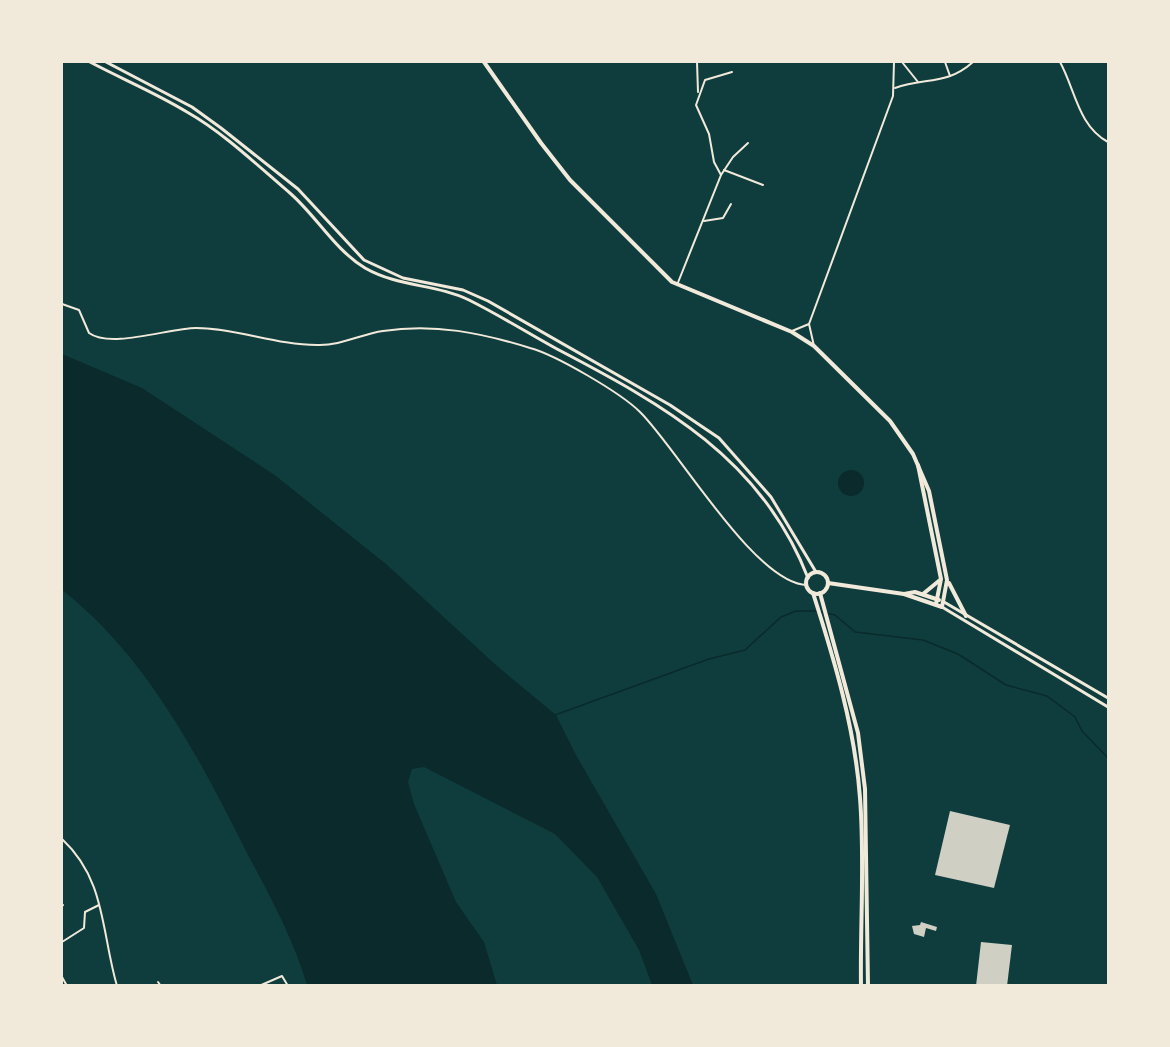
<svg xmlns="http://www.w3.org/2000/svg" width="1170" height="1047" font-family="Barlow,sans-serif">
  <rect width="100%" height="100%" fill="#0f3d3e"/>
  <g fill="#0a2a2b">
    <path d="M62 354 142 388 276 476 386 564 497 666 556 715 576 755 656 894 693 985H652L639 950 597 877 555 834 424 767 412 769 408 782 414 804 456 902 484 942 497 985H307C293 938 270 896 247 853 200 759 146 655 62 590Z"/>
    <circle cx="851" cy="483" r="13"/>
  </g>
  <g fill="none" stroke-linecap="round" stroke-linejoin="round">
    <g stroke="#0a2a2b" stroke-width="1.5">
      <path d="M821 612 835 615 855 632 923 640 958 654 1006 685 1047 696 1075 717 1082 731 1108 758"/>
      <path d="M555 715 709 659 745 650 781 617 796 611H816"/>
    </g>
  </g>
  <g fill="#cfcfc3">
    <path d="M950 811 1010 825 994 888 935 875Z"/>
    <path d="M921 922 937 927 936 931 926 928 924 937 914 934 912 926 920 925Z"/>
    <path d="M981 942 1012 945 1007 986H976Z"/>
  </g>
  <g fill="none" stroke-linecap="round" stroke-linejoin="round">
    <g stroke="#f1e9da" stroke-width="2">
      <path d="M697 62 698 92"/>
      <path d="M902 62 918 82"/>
      <path d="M945 62 950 76"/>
      <path d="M1060 62C1075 89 1078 126 1108 142"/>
      <path d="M895 88C925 77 946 86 973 62"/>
      <path d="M724 170 763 185"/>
      <path d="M721 175 733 157 748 143"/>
      <path d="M704 221 723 218 731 204"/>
      <path d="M677 285 721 175 714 162 709 134 696 105 705 80 732 72"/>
      <path d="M62 304 79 310 89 333C111 349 169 328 196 328 236 328 276 345 317 345 341 346 361 334 383 331 434 323 482 333 530 348 556 355 621 393 640 412 677 448 755 584 807 585"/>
      <path d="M792 331 809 324"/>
      <path d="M814 346 809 324 893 96 894 62"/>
      <path d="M62 839C106 880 101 931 117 986"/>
      <path d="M62 906 63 905"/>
      <path d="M62 942 84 928 85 912 99 905"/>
      <path d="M62 977 67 986"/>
      <path d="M158 982 161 986"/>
      <path d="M259 986 282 976 288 986"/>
    </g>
    <g stroke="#f1e9da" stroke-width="3">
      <path d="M90 62C122 79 156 93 187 112 224 133 258 166 291 194 317 217 335 250 365 268 398 287 436 284 469 300 499 315 528 333 557 349 664 405 762 459 808 578"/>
      <path d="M106 62 192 107 221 128 298 189 364 260 403 278 463 290 488 301 670 405 719 438 771 497 816 572"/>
    </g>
    <g stroke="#f1e9da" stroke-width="3">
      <path d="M944 602 1108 698"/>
      <path d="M942 607 1108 707"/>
    </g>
    <g stroke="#f1e9da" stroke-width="4">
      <path d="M484 62 541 143 570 180 672 282 792 332 814 346 890 421 913 454 929 491 947 580 942 607 904 594"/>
      <path d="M918 465 941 579 936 604"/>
      <circle cx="817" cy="583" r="11"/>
      <path d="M828 583 904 594 915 592 939 600"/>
      <path d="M949 583 966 616"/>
      <path d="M813 593C834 659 855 728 860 798 865 860 860 923 861 986"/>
      <path d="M820 593 858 733 865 789 868 986"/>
      <path d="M923 594 940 580"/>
    </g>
  </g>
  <rect width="1170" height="1047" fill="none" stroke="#f1e9da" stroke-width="126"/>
</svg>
